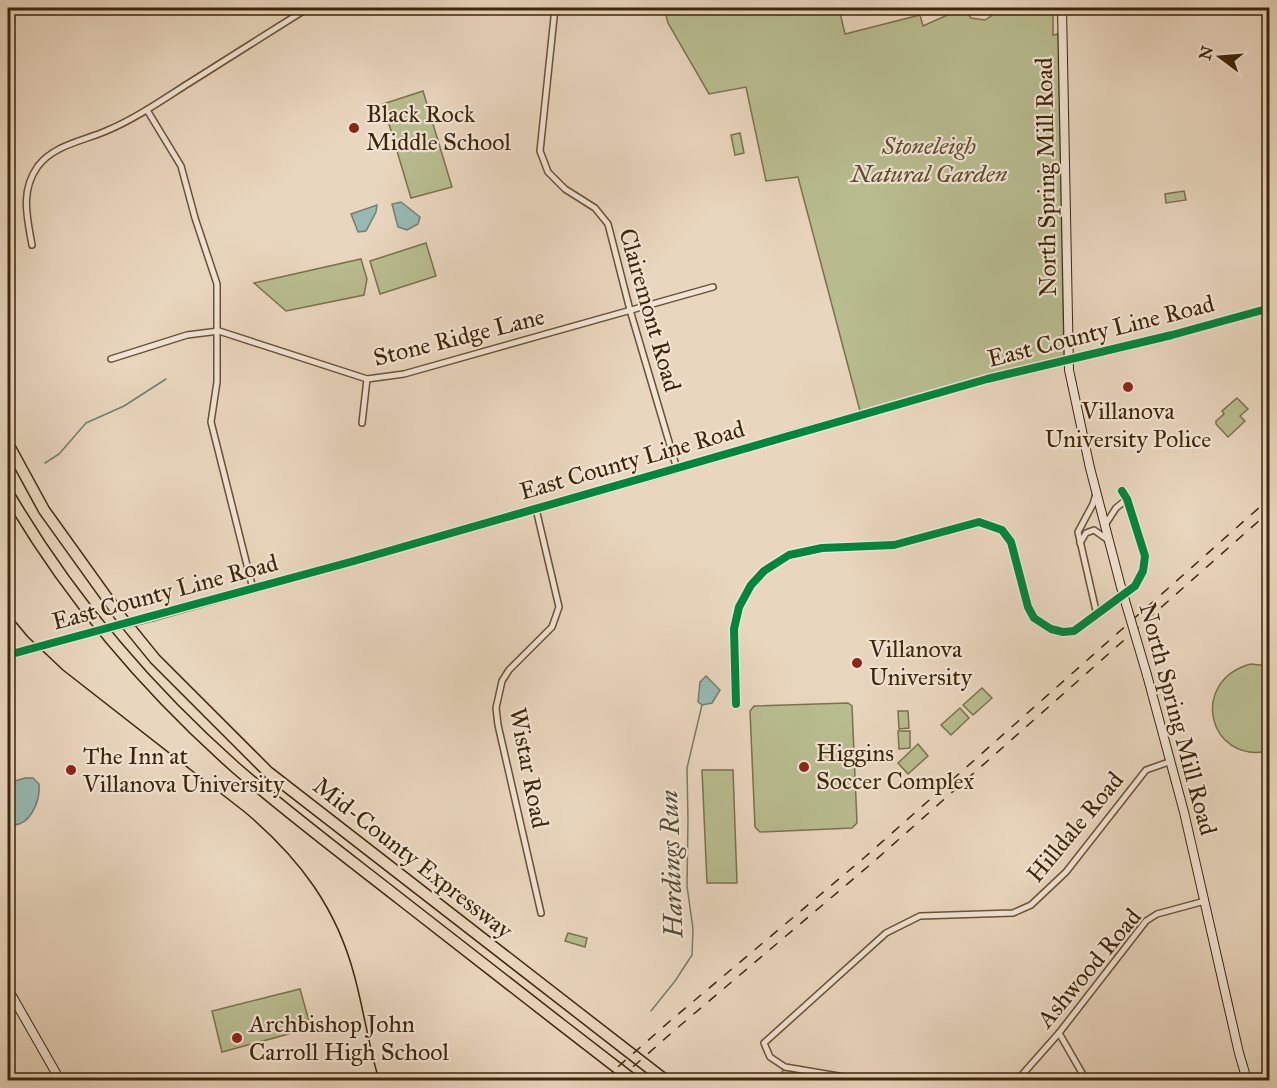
<svg xmlns="http://www.w3.org/2000/svg" width="1277" height="1088" font-family="'IM FELL Great Primer',serif">
  <rect width="100%" height="100%" fill="#e9d6be"/>
  <filter id="stains"><feTurbulence type="fractalNoise" baseFrequency=".00333" numOctaves="4"/><feColorMatrix values="0 0 0 0 .2 0 0 0 0 .09 0 0 0 0 .02 0 0 0 .5 -.17"/></filter>
  <radialGradient id="worn" r=".72"><stop offset=".6" stop-color="#630" stop-opacity="0"/><stop offset="1" stop-color="#630" stop-opacity=".3"/></radialGradient>
  <g fill="#b8bd90" stroke="#7a724c" stroke-width="1.5">
    <path d="M664 8H839L845 34 920 15 923 26 963 8H967L968 14 971 18 985 20 991 16 993 8H1053V35L1058 34 1064 356 860 411 798 177 766 181 746 87 709 94 668 23Z"/>
    <path d="M423 91 452 187 411 198 383 104Z"/>
    <path d="M740 133 744 153 735 155 731 135Z"/>
    <path d="M1184 191 1186 200 1166 203 1165 194Z"/>
    <path d="M426 243 436 276 380 294 370 261Z"/>
    <path d="M361 259 367 279 364 295 286 311 254 283Z"/>
    <path d="M1237 398 1248 409 1240 416 1245 421 1228 437 1216 424V421L1224 414 1222 411Z"/>
    <path d="M1251 664 1269 666V751C1207 764 1189 680 1251 664Z"/>
    <path d="M982 688 992 698 973 715 963 705Z"/>
    <path d="M848 703 852 706 857 823 852 828 760 832 755 827 750 711 754 706Z"/>
    <path d="M960 708 969 718 951 735 941 725Z"/>
    <path d="M898 711H908L909 728 899 729Z"/>
    <path d="M898 731H910V748L899 749Z"/>
    <path d="M918 744 928 756 908 774 898 763Z"/>
    <path d="M702 770H733L737 883H707Z"/>
    <path d="M568 933 587 938 585 947 565 941Z"/>
    <path d="M300 989 311 1028 222 1052 212 1011Z"/>
    <path d="M785 1067 850 1080H777Z"/>
  </g>
  <g fill="#97b9b3" stroke="#737e6e" stroke-width="1.5">
    <path d="M401 202 420 217 418 224 407 230 398 227 392 204Z"/>
    <path d="M377 205 376 212 366 231 358 232 351 214Z"/>
    <path d="M706 676 720 690 712 703 702 705 698 702 700 682Z"/>
    <path d="M25 778H33L39 784C41 801 29 830 8 824V783Z"/>
  </g>
  <g fill="none" stroke-linecap="round" stroke-linejoin="round">
    <g stroke="#737e6e" stroke-width="1.5">
      <path d="M45 463 59 454 86 423 124 406 166 379"/>
      <path d="M651 1011 675 981 692 955 693 929 687 886 688 820 687 768 702 705"/>
    </g>
    <g stroke="#685235" stroke-width="8">
      <g id="minor">
        <path d="M555 8 540 151 548 172 565 189 595 208 608 224 630 310 677 469"/>
        <path d="M147 110 181 166 195 218 217 284V382L211 422 253 589"/>
        <path d="M32 245C27 217 20 191 38 166 54 145 83 141 106 131 135 119 162 100 189 83 229 58 268 33 308 8"/>
        <path d="M111 359 187 335 219 331 367 379 404 374 713 287"/>
        <path d="M362 423 367 379"/>
        <path d="M1096 494 1093 504 1078 532 1097 615"/>
        <path d="M536 509 559 607 552 627 509 670 502 681 496 708 498 725 541 913"/>
        <path d="M1105 525 1116 508 1127 499"/>
        <path d="M1080 543 1086 533 1094 530 1108 540"/>
        <path d="M736 704 734 629 739 607 751 585 764 571 789 555 822 548 894 545 979 522 1002 530 1011 542 1028 607 1034 618 1051 629 1063 632 1074 631 1135 586 1143 571 1145 556 1127 499 1122 491"/>
        <path d="M1059 1033 1086 1080"/>
        <path d="M862 1080 785 1067 770 1057 764 1043 886 933 920 916 1013 913 1031 905 1066 872 1146 770 1169 762"/>
        <path d="M1015 1080 1021 1076 1059 1033 1146 921 1157 914 1205 901"/>
      </g>
    </g>
    <g stroke="#685235" stroke-width="9">
      <g id="tertiary">
        <path d="M154 617 677 469 789 435 987 379 1172 335 1270 308"/>
        <path d="M49 644 87 634"/>
        <path d="M8 655 22 651"/>
      </g>
    </g>
    <g stroke="#3d2607" stroke-width="10">
      <g id="secondary">
        <path d="M1062 8 1069 370 1090 468 1121 587"/>
        <path d="M1147 675 1184 812 1239 1053 1247 1080"/>
        <path d="M8 989 60 1080"/>
      </g>
    </g>
    <g stroke="#3d2607" stroke-width="13">
      <g id="motorway">
        <path d="M8 444 44 510 120 616 155 659 268 772 665 1080"/>
        <path d="M8 493C68 596 147 689 236 768 289 814 345 856 400 899 477 959 555 1020 633 1080"/>
      </g>
    </g>
    <use href="#minor" stroke="#f1e4d5" stroke-width="5"/>
    <use href="#tertiary" stroke="#f1e4d5" stroke-width="7"/>
    <use href="#secondary" stroke="#f1e4d5" stroke-width="8"/>
    <use href="#motorway" stroke="#e9d6be" stroke-width="10"/>
    <path stroke="#3d2607" stroke-width="1.5" d="M8 613 28 637 63 670 246 813C300 859 337 908 355 978 364 1012 369 1047 379 1080"/>
    <g stroke="#3d2607" stroke-width="1.5" stroke-dasharray="10 10" stroke-linecap="butt">
      <path d="M603 1080 670 1021 865 857 1270 498"/>
      <path d="M618 1080 676 1029 871 864 1270 511"/>
    </g>
    <g stroke="#685235" stroke-width="9" stroke-linecap="butt">
      <g id="tertiary-bridge">
        <path d="M87 634 154 617"/>
        <path d="M22 651 49 644"/>
      </g>
    </g>
    <g stroke="#3d2607" stroke-width="10" stroke-linecap="butt">
      <path id="secondary-bridge" d="M1121 587 1147 675"/>
    </g>
    <use href="#tertiary-bridge" stroke="#f1e4d5" stroke-width="7"/>
    <use href="#secondary-bridge" stroke="#f1e4d5" stroke-width="8"/>
    <g stroke="#f1e4d5" stroke-width="11">
      <g id="cycleway">
        <path d="M8 655 354 561 987 379 1172 335 1270 308"/>
        <path d="M736 704 734 629 739 607 751 585 764 571 789 555 822 548 894 545 979 522 1002 530 1011 542 1028 607 1034 618 1051 629 1063 632 1074 631 1135 586 1143 571 1145 556 1127 499 1122 491"/>
      </g>
    </g>
    <use href="#cycleway" stroke="#00873e" stroke-width="8"/>
  </g>
  <g fill="#8f2418" stroke="#f1e4d5" stroke-width="2">
    <circle cx="354" cy="128" r="6"/>
    <circle cx="1128" cy="387" r="6"/>
    <circle cx="857" cy="663" r="6"/>
    <circle cx="804" cy="767" r="6"/>
    <circle cx="71" cy="770" r="6"/>
    <circle cx="237" cy="1038" r="6"/>
  </g>
  <g text-anchor="middle" stroke-width="4.5" stroke-linejoin="round" paint-order="stroke">
    <g font-size="24" fill="#3d2607" stroke="#f1e4d5" text-anchor="start">
      <text x="366" y="122">Black Rock<tspan x="366" dy="28">Middle School</tspan></text>
      <text x="1128" y="419" text-anchor="middle">Villanova<tspan x="1128" dy="28">University Police</tspan></text>
      <text x="869" y="657">Villanova<tspan x="869" dy="28">University</tspan></text>
      <text x="816" y="761">Higgins<tspan x="816" dy="28">Soccer Complex</tspan></text>
      <text x="83" y="764">The Inn at<tspan x="83" dy="28">Villanova University</tspan></text>
      <text x="249" y="1032">Archbishop John<tspan x="249" dy="28">Carroll High School</tspan></text>
    </g>
    <g font-size="24" font-style="italic" fill="#5c4c29" stroke="#f1e4d5">
      <text x="929" y="154">Stoneleigh<tspan x="929" dy="28">Natural Garden</tspan></text>
    </g>
    <g font-size="24" fill="#3d2607" stroke="#f1e4d5">
      <text transform="translate(1046 177) rotate(-91)" y="8">North Spring Mill Road</text>
      <text transform="translate(650 310) rotate(74)" y="8">Clairemont Road</text>
      <text transform="translate(1101 331) rotate(-14)" y="8">East County Line Road</text>
      <text transform="translate(459 337) rotate(-14)" y="8">Stone Ridge Lane</text>
      <text transform="translate(632 460) rotate(-16)" y="8">East County Line Road</text>
      <text transform="translate(165 592) rotate(-15)" y="8">East County Line Road</text>
      <text transform="translate(1178 719) rotate(75)" y="8">North Spring Mill Road</text>
      <text transform="translate(529 768) rotate(79)" y="8">Wistar Road</text>
      <text transform="translate(1075 827) rotate(-50)" y="8">Hilldale Road</text>
      <text transform="translate(413 858) rotate(38)" y="8">Mid-County Expressway</text>
      <text transform="translate(1089 968) rotate(-50)" y="8">Ashwood Road</text>
    </g>
    <g font-size="26" font-style="italic" fill="#544b32" stroke="#f1e4d5">
      <text transform="translate(671 864) rotate(-92)" y="9">Hardings Run</text>
    </g>
  </g>
  <rect width="1277" height="1088" fill="none" stroke="#e9d6be" stroke-width="30"/>
  <rect x="9" y="9" width="1259" height="1070" fill="none" stroke="#3d2607" stroke-width="3"/>
  <rect x="15" y="15" width="1247" height="1058" fill="none" stroke="#3d2607" stroke-width="1.5"/>
  <g transform="translate(1220 57) rotate(286)" stroke="#f1e4d5" stroke-width="4.5" paint-order="stroke">
  <path d="M0-4.5L10 22L0 15L-10 22Z" fill="#3d2607"/>
  <text y="-9" font-size="16" font-weight="bold" text-anchor="middle" fill="#3d2607">N</text>
  </g>
  <rect width="100%" height="100%" filter="url(#stains)"/>
  <rect width="100%" height="100%" fill="url(#worn)"/>
</svg>
